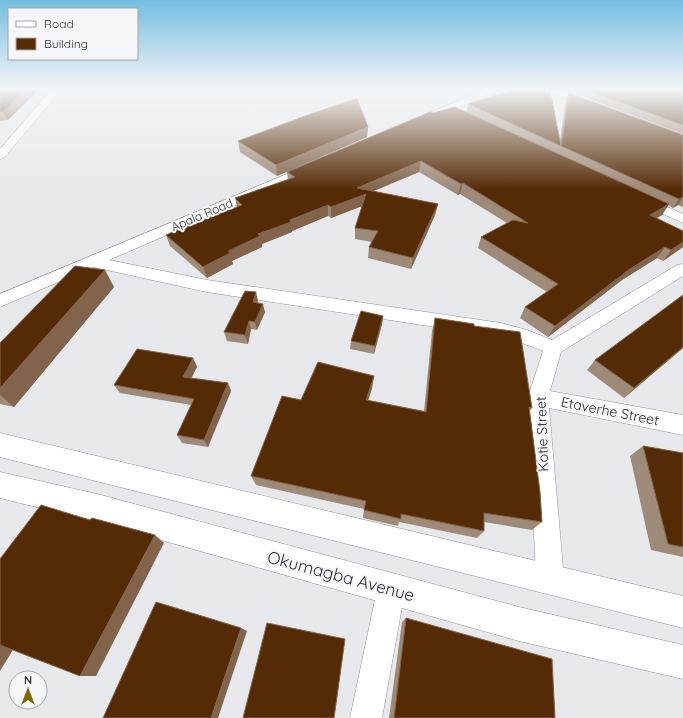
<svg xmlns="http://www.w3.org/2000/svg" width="683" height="718" font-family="Quicksand,sans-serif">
  <rect width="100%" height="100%" fill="#e7e8eb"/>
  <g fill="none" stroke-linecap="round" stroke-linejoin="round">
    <g stroke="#919295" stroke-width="1">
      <g id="street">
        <path d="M51 90H61L4 158 0 159V149Z"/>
        <path d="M484 90H496L494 92 428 121H420L419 119 420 117Z"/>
        <path d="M546 90H559L595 103 597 105 592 108 589 107 548 92Z"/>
        <path d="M311 164 315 165 317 168 315 171 109 260 207 280 501 323 527 330 552 340 677 265 683 264V276L561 352 550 391 683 415V435L549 408 564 579 560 589 550 593 540 589 536 579 528 397 543 351 517 341 501 337 207 292 93 267 0 307V294Z"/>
        <path d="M641 195 683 214V223L636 202 634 199 636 196Z"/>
        <path d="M391 576 401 580 405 590 382 718H350L377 590 381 580Z"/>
      </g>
    </g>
    <g stroke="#919295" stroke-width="1">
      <g id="secondary">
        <path d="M0 433 683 596V628L0 457Z"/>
        <path d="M0 472 97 494 519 607 683 645V679L519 641 97 522 0 498Z"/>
      </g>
    </g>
    <use href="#street" fill="#fff" fill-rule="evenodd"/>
    <use href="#secondary" fill="#fff" fill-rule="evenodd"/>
  </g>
  <g fill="#9e8a78">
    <path d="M0 90H38L8 120 1 121H0Z"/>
    <path d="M507 90H508L560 140 566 100 569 93 683 135V207L678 205 673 208 668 205 662 215 656 218 683 231V247L663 261 657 258 622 280 548 337 520 318 525 307 547 292 478 248 481 237 507 223 460 194 458 195 419 172 374 191 438 204 435 215 411 269 368 258 369 247 372 242 355 239V228L362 206 331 218 328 216 292 231V232L262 244V247L232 261 233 264 207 278 170 246 166 235 237 207 235 198 288 180 287 172 433 113 466 112 468 104 506 92Z"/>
    <path d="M567 90H683V134L567 91Z"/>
    <path d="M368 127 367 137 277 176 240 152 238 141Z"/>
    <path d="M114 287 14 407 0 404V343Z"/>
    <path d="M683 295V348L624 398 587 370 595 360Z"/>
    <path d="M258 301 257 303 265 312 257 330 251 329 248 344 227 341 224 332Z"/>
    <path d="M383 316 382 324 374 354 350 349 351 341Z"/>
    <path d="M435 318 474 326 532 408 530 411 542 522 532 530 484 522V531L477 538 399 522 398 526 363 518 364 509 256 485 251 476 301 400 374 376 372 388 368 400 424 411 432 331Z"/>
    <path d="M193 358 197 367 191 378 228 383 231 391 208 447 182 443 177 435 191 405 120 393 114 385Z"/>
    <path d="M643 446 683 453V557L651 550 630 456Z"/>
    <path d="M406 618 555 718H389L402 622Z"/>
  </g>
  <g fill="#81644b">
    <path d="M25 90H38L8 120 3 112Z"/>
    <path d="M368 127 367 137 277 176 276 165Z"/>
    <path d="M421 161 419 172 366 194 365 205 331 218V207L357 188Z"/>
    <path d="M463 183 460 194 458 195 461 184Z"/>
    <path d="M683 197 678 205 673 208 679 199Z"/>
    <path d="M438 204 435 215 411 269 413 258Z"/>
    <path d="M669 204 662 215 643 226 650 215Z"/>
    <path d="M328 205V216L292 231V232L262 244V247L232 261 233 264 207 278 203 267 228 251 258 234Z"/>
    <path d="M683 242V247L663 261 671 250Z"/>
    <path d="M665 247 657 258 622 280 548 337 555 326 630 269Z"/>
    <path d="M105 270 114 287 14 407 0 395V388Z"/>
    <path d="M256 292 258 301 255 311 253 302Z"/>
    <path d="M263 304 265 312 257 330 255 322Z"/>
    <path d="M383 316 382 324 374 354 375 346Z"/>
    <path d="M249 321 251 329 248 344 245 335Z"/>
    <path d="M683 347V348L624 398 634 388Z"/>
    <path d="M193 358 197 367 188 385 183 377Z"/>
    <path d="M374 376 372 388 365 411 366 400Z"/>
    <path d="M228 383 231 391 208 447 204 440Z"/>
    <path d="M155 535 164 543 96 676H80Z"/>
    <path d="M241 628 247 631 218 718H211Z"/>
    <path d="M0 644 16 645 0 671Z"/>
  </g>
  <g fill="#552b06" stroke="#81644b">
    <path d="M0 90H25L3 112H0Z"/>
    <path d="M507 90H550L561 146 468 104 510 91Z"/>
    <path d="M586 90H683V125Z"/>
    <path d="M569 93 683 135V197L679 199 561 146Z"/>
    <path d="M357 98 368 127 276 165 238 141 305 116Z"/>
    <path d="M455 107 669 204 650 215 683 231V242L671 250 665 247 630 269 555 326 525 307 558 284 481 237 513 220 528 223 463 183 461 184 421 161 357 188 438 204 413 258 369 247 378 231 355 228 366 194 331 207 328 205 290 220 291 222 258 234 260 236 228 251 230 253 203 267 166 235 192 223 194 224 242 205 235 198 295 177 287 172 430 112 433 113Z"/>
    <path d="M75 266 105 270 0 388V343Z"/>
    <path d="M245 291 256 292 253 302 263 304 255 322 249 321 245 335 224 332Z"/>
    <path d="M683 295V347L634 388 595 360Z"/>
    <path d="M361 311 383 316 375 346 351 341Z"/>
    <path d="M435 318 474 324V326L520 332 532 408 529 407 540 492 542 522 484 513V531L401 514V519L364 510 366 501 251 476 282 396 301 400 318 362 374 376 366 400 426 412Z"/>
    <path d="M137 349 193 358 183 377 228 383 204 440 177 435 194 399 114 385Z"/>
    <path d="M643 446 683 453V547L668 544Z"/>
    <path d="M41 505 90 520 92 518 155 535 80 676 0 645V559Z"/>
    <path d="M156 602 241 628 211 718H103Z"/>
    <path d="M406 618 552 659 555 718H394Z"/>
    <path d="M267 623 345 639 334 718H243Z"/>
  </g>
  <linearGradient id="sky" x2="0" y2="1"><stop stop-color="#73bde2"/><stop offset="0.47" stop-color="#f4f5f6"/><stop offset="1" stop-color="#f4f5f6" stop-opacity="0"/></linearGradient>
  <rect width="683" height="190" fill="url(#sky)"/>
  <g text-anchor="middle" stroke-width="4" stroke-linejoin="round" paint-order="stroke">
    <g font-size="12" fill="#2e2f30" stroke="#f4f6f9">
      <text transform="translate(202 215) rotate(-23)" y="4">Apala Road</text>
    </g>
    <g font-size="14" fill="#2e2f30" stroke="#f4f6f9">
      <text transform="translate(610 411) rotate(11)" y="5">Etaverhe Street</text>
      <text transform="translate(542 434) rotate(-92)" y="5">Kotie Street</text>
    </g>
    <g font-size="17" fill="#2e2f30" stroke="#f4f6f9">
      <text transform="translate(341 576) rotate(15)" y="6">Okumagba Avenue</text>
    </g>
  </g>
  <rect x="8" y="8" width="130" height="52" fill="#f4f6f9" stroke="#a5a6a9"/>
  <rect x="16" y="21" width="20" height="6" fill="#ffffff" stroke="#a5a6a9"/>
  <text x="44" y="28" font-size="12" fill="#2e2f30">Road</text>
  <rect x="16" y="38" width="20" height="12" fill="#552b06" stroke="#a5a6a9"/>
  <text x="44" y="48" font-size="12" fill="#2e2f30">Building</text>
  <g transform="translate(28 690)"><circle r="19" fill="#f4f6f9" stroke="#a5a6a9"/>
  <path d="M0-3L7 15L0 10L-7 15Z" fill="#7b6800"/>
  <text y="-6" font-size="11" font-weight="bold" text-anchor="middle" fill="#2e2f30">N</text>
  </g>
</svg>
